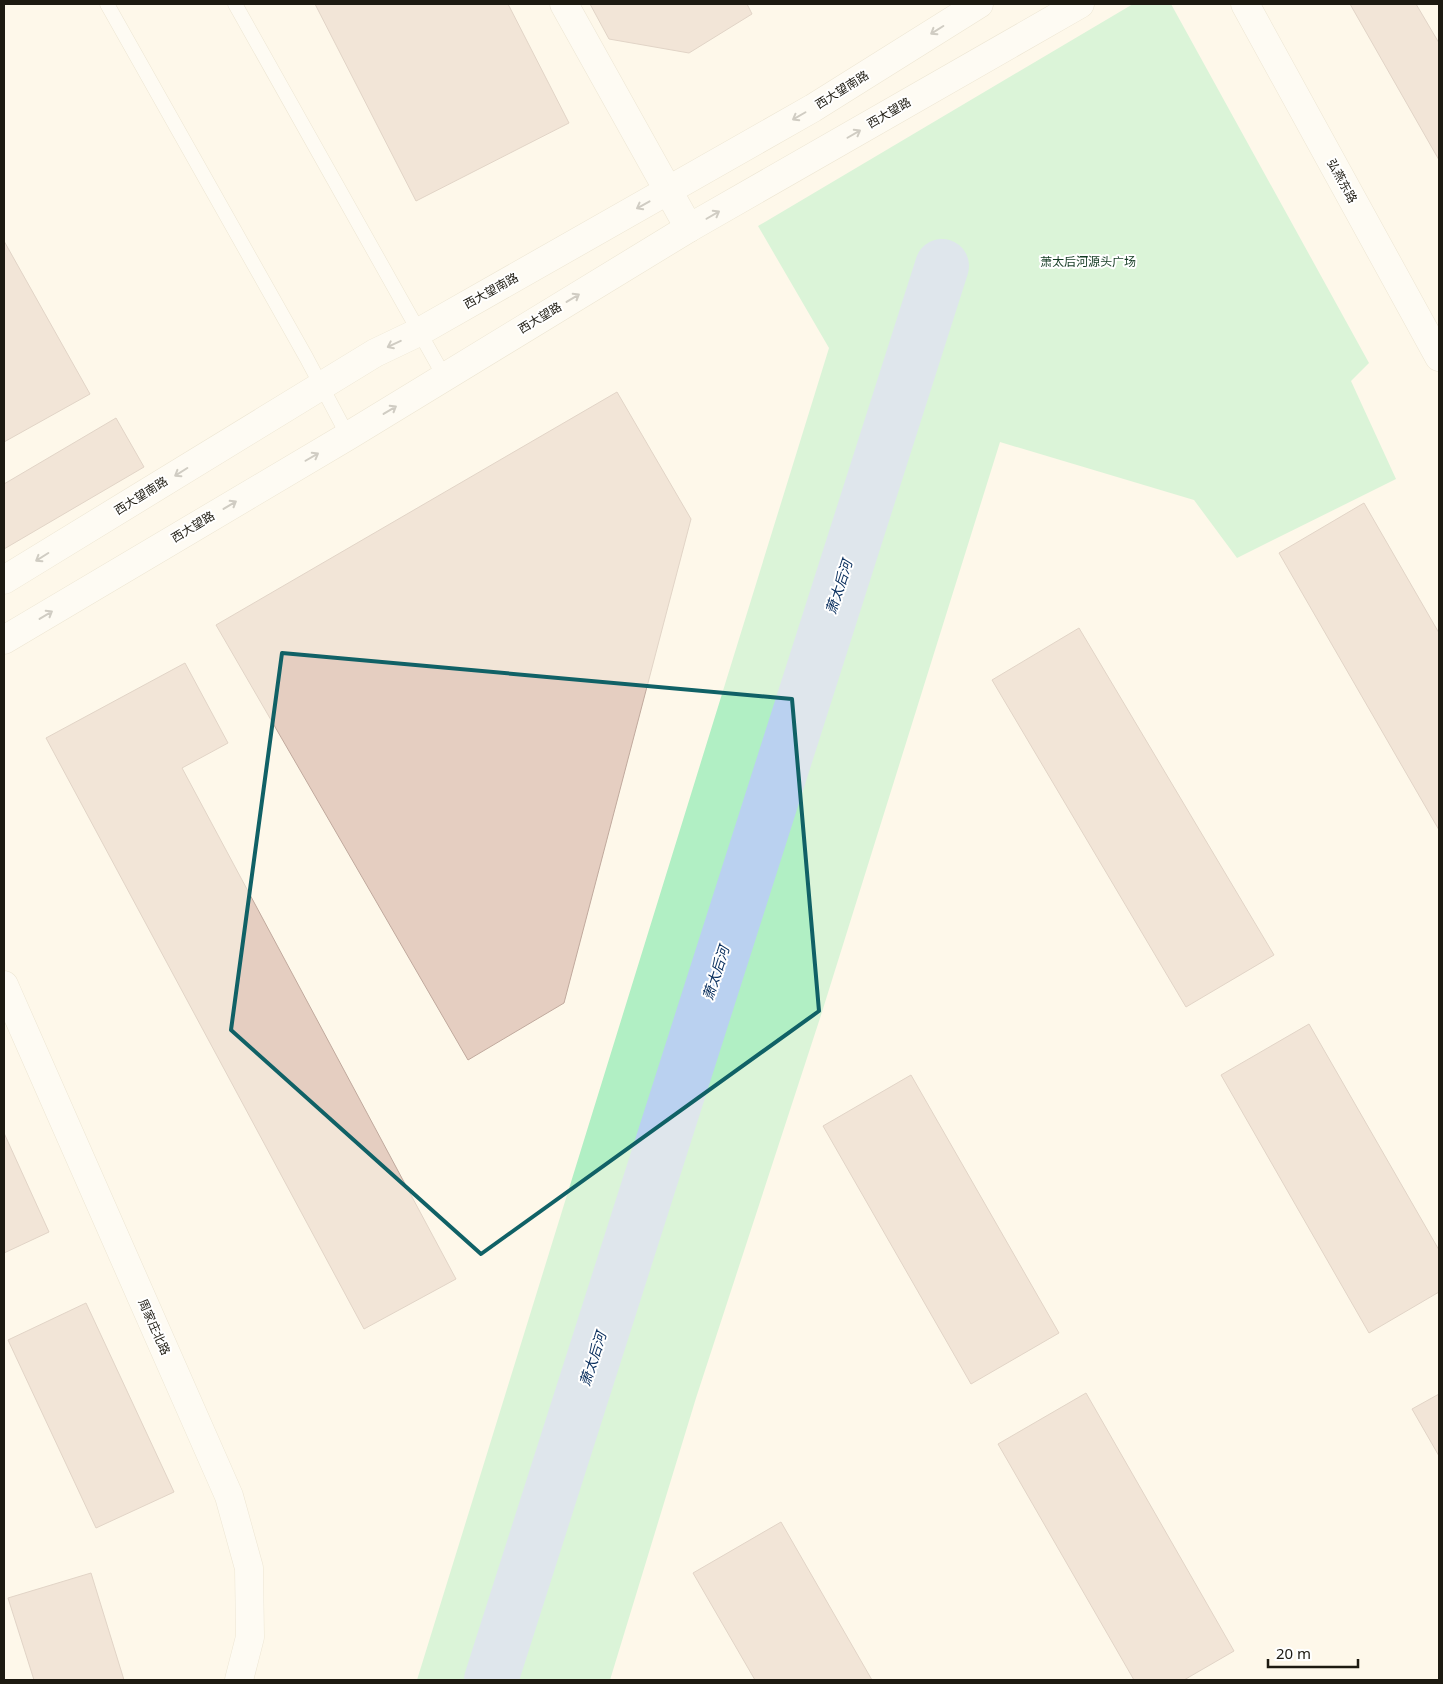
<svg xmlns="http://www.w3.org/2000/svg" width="1443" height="1684" font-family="'Noto Sans','Noto Sans SC',sans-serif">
  <rect width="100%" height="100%" fill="#fef8ea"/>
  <path fill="#b1efc4" d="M1133 4H1171L1369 363 1351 381 1396 479 1237 558 1194 500 1000 442 822 1012 696 1398 610 1680H417L829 348 758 226Z"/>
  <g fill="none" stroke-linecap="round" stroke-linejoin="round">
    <path stroke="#bad1f0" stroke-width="54" d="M491 1680 942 266"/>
  </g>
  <g fill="#e5cec1" stroke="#c0a99d">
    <path d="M315 4H508L569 123 416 201Z"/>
    <path d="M590 4H747L752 14 689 53 609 39Z"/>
    <path d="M1350 4H1416L1439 43V160Z"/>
    <path d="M4 241 90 394 4 442Z"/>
    <path d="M617 392 691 519 564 1003 468 1060 216 625Z"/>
    <path d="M116 418 144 467 4 549V484Z"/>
    <path d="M1364 503 1439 633V830L1279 553Z"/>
    <path d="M1079 628 1274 955 1186 1007 992 680Z"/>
    <path d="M185 663 228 743 182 768 456 1279 364 1329 46 738Z"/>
    <path d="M1309 1024 1439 1250V1292L1369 1333 1221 1075Z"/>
    <path d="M911 1075 1059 1333 971 1384 823 1126Z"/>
    <path d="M4 1133 49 1232 4 1253Z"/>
    <path d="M86 1303 174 1492 96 1528 8 1340Z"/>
    <path d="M1086 1393 1234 1651 1184 1680H1134L998 1444Z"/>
    <path d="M1439 1394V1456L1412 1409Z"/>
    <path d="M781 1522 872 1680H755L693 1573Z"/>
    <path d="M91 1573 124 1680H34L8 1598Z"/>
  </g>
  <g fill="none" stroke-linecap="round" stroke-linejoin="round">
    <g stroke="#dad0b9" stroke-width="15">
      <g id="service">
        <path d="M107 4 306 357 348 436"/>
        <path d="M235 4 444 376"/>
      </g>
    </g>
    <g stroke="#dad0b9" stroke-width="29">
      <path id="minor" d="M564 4 689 228"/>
    </g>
    <g stroke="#dad0b9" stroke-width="29">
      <g id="tertiary">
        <path d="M1245 4 1439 357"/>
        <path d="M4 985 229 1496 249 1568 250 1637 239 1680"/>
      </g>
    </g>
    <g stroke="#dad0b9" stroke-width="29">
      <g id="primary">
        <path d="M4 580 375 353 419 332 813 108 979 4"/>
        <path d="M4 640 348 436 689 228 1080 4"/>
      </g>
    </g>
    <use href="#service" stroke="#fff" stroke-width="14"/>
    <use href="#minor" stroke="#fff" stroke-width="28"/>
    <use href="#tertiary" stroke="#fff" stroke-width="28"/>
    <use href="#primary" stroke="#fff" stroke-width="28"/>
  </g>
  <defs><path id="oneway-shaft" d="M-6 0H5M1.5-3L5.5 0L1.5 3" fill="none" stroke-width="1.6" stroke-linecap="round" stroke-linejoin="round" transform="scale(1.25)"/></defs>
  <g stroke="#999894">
    <use href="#oneway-shaft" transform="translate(937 30) rotate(148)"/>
    <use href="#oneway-shaft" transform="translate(799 116) rotate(150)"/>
    <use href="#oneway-shaft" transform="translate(854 134) rotate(-30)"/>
    <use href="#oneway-shaft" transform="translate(643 205) rotate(151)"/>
    <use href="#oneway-shaft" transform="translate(713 215) rotate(-30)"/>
    <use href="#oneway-shaft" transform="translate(573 298) rotate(-31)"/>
    <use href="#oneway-shaft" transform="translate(394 344) rotate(155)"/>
    <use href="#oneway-shaft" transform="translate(390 410) rotate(-31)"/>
    <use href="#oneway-shaft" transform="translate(312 457) rotate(-30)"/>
    <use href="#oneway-shaft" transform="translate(181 472) rotate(148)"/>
    <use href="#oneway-shaft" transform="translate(230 505) rotate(-31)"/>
    <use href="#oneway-shaft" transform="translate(42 557) rotate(148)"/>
    <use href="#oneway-shaft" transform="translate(46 615) rotate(-31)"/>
  </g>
  <path d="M0 0H1443V1684H0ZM282 653 792 699 819 1011 481 1254 231 1030Z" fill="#fef8ea" fill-opacity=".55" fill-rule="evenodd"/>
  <path fill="none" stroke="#106166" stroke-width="4" stroke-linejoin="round" d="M282 653 792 699 819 1011 481 1254 231 1030Z"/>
  <g text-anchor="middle" stroke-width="4" stroke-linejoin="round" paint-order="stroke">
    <g font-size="12" fill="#1d1a11" stroke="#fff">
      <text transform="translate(842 90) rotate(-32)" y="4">西大望南路</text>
      <text transform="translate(889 113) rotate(-30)" y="4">西大望路</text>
      <text transform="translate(1342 181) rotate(61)" y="4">弘燕东路</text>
      <text transform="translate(491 291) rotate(-29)" y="4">西大望南路</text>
      <text transform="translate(540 318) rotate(-31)" y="4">西大望路</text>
      <text transform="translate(141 496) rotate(-32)" y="4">西大望南路</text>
      <text transform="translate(193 527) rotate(-31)" y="4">西大望路</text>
      <text transform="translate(154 1327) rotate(66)" y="4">周家庄北路</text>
    </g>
    <g font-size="12" fill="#133a22" stroke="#fff">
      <text x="1088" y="266">萧太后河源头广场</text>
    </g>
    <g font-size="14" font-style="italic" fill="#0d3260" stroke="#fff">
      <text transform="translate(839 587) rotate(-72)" y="5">萧太后河</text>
      <text transform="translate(716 973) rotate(-72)" y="5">萧太后河</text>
      <text transform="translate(593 1359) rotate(-72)" y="5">萧太后河</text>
    </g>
  </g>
  <rect width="1443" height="1684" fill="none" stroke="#1d1a11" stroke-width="10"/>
  <path d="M1268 1659v8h90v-8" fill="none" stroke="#1d1a11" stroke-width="2.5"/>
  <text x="1276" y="1659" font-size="15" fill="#1d1a11" stroke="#ffffff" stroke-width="4" paint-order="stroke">20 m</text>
</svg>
